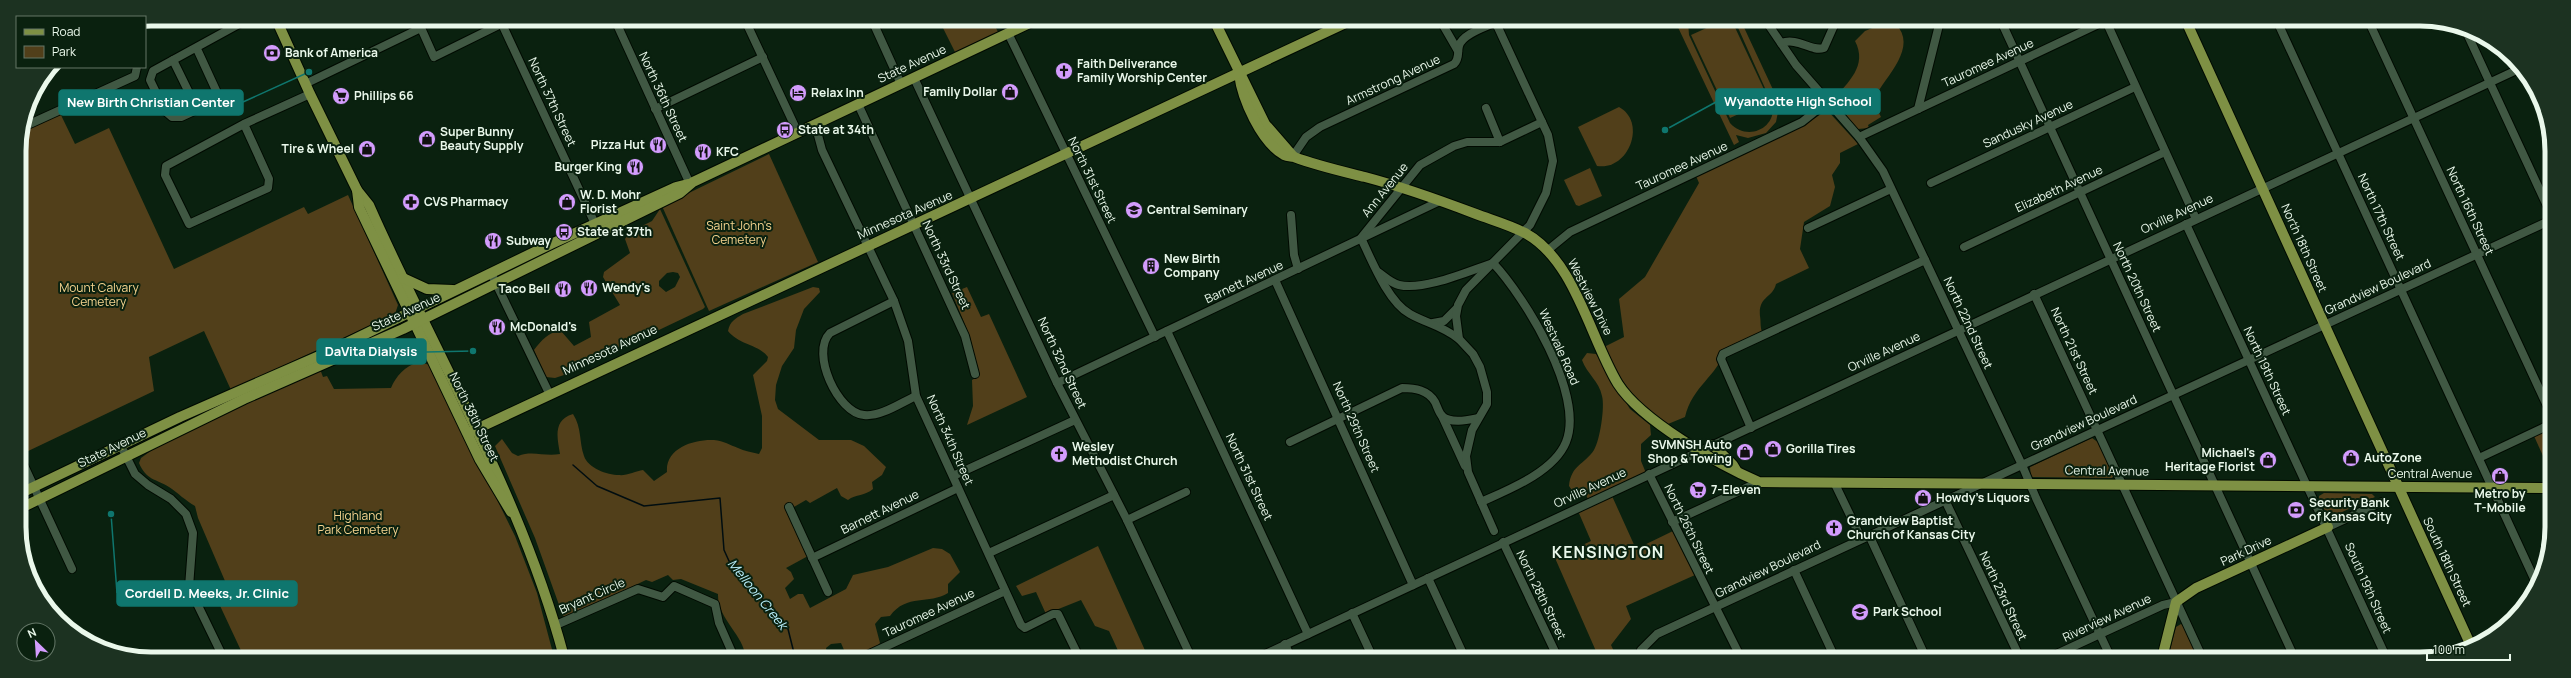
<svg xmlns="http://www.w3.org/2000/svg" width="2571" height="678" font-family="Manrope,sans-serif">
  <rect width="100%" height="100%" fill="#0a210f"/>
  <g fill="#513f1a" fill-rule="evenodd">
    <path d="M939 20H992L998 32 955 52Z"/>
    <path d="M1675 21H1688L1689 35 1730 123C1746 141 1775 130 1773 106L1735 21H1741L1776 96 1779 107 1776 122 1766 133 1748 138 1736 135 1739 142 1734 145Z"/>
    <path d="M1722 21H1732L1769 100 1730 118 1691 35Z"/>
    <path d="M1877 21H1897L1895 28H1899C1916 52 1881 81 1873 101L1881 117 1868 125 1869 128 1858 129 1833 100C1848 82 1868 66 1855 41L1865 31 1875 27Z"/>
    <path d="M1619 107C1647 122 1629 171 1597 166L1578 127Z"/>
    <path d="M1827 110 1858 144 1840 153V163L1832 175 1835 187 1830 206 1804 222 1800 249 1809 268 1776 284C1773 298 1758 296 1760 316 1761 322 1760 326 1762 332L1726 349C1716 378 1693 385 1685 417L1668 424C1634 400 1622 384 1604 347L1624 337 1619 299 1645 277 1699 183 1696 176 1806 124Z"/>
    <path d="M60 113 75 144 109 128 174 269 304 207 308 214 348 195 398 305 395 314 231 390 204 331 149 357 154 391 24 453 21 446 19 143 22 130Z"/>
    <path d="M769 154 818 262 709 311 662 206Z"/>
    <path d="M1590 168 1602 196 1579 206 1576 205 1564 180Z"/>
    <path d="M660 209 705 307 703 309 640 339 594 358 570 373 555 378 546 377 534 350C541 341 549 331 561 331L574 346 591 337 589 322 620 305 603 277 604 272 630 253 625 239 630 232 652 221ZM673 272 678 273 680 277 675 287 666 292 659 286V281L667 273Z"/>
    <path d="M813 287 819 288 820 292 804 309 796 330 794 348 782 366 776 385 775 400 778 409 819 440H851L864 446 886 467 882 475 872 482 873 489C865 496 856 494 848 500L841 496 837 488 810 503 806 500 787 511 808 556 786 568 791 572 794 579 785 588 790 599 798 594H803L810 608 846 589 853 575 888 567 933 548 942 549 950 554 960 572 948 584V593C929 605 907 593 890 616L881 617 875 624 880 643 873 650 852 656 844 650 841 643 831 644 826 648 828 657H745C745 636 717 619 718 594L681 579 673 580 668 575 652 582 646 580 568 617 563 616 535 538 495 446 502 439 512 453 518 456C533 450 544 457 560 454 557 437 553 420 573 414 582 428 579 442 584 456 588 468 607 475 619 475 626 476 636 471 643 470L654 481 667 472C665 448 694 439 714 440 724 441 730 445 738 448 744 451 752 452 759 454L762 448V416L753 375 767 361 768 357C758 344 739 345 728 331 730 321 735 319 743 314Z"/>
    <path d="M967 287 981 317 989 314 1027 397 967 425 973 406 972 380 979 376 970 337 952 293Z"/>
    <path d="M1587 353 1596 354 1630 409 1650 425 1651 435 1641 444V461L1646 473 1588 499 1585 493H1574L1569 486C1571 465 1584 465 1594 450 1600 440 1605 407 1602 396 1599 381 1587 374 1582 360Z"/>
    <path d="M419 362 430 365 515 536 537 593 554 657H244L215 595 228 588 198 518 195 506C186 501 178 493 169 487 156 479 146 480 139 463L141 458 163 442 320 369 323 377 327 376 334 389 391 388C396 376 405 366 419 362Z"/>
    <path d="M2549 429V467H2548L2534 436Z"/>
    <path d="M2092 438 2099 443 2114 475 2112 478 2031 477 2030 467Z"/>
    <path d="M2324 493 2372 494 2375 497 2329 518 2319 499V496Z"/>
    <path d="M1612 496 1636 549 1673 531 1695 575 1626 606 1631 619 1611 645 1617 658H1599L1555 558 1591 541 1578 511Z"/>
    <path d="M1098 546 1148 657H1121L1109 631 1095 626 1081 600 1046 614 1036 592 1022 596 1016 586Z"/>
    <path d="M2181 624 2184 626 2199 658H2168L2176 627Z"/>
  </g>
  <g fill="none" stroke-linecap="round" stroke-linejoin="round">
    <path stroke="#000d10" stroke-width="1.5" d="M573 465 597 486 644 506 720 498 724 550 729 561 788 629 795 657"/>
    <g stroke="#000a00" stroke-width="10">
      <g id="minor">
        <path d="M417 19 434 57 511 19"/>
        <path d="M615 20 690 184"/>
        <path d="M745 20 798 133"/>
        <path d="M872 20 901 84"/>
        <path d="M1766 21 1796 65 1859 137 1883 171 2022 465 2036 498 2111 658"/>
        <path d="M2001 21 2295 659"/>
        <path d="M2106 21 2196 219"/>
        <path d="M2277 21 2537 585"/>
        <path d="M2369 22 2549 410"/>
        <path d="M502 24 597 228"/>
        <path d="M1443 25 1458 51"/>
        <path d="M2465 29 2549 210"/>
        <path d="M1008 33 1155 337"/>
        <path d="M1781 43C1799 37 1810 52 1824 48L1836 21"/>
        <path d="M197 49 220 99 181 117H172L165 111 150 80 153 71 248 19"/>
        <path d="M173 60 197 109"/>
        <path d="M914 78 1057 383 1127 520 1191 657"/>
        <path d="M305 84 421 28"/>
        <path d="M858 104 965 336 975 374"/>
        <path d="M1486 108 1500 142"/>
        <path d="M655 109 763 57"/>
        <path d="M1918 109 1940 21"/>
        <path d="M244 124 269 179 268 188 189 224 165 175 166 166 244 124 310 94"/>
        <path d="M815 124 822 150 894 301 908 341 916 396 1021 625 1025 628 1053 614H1058L1079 657"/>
        <path d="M23 127 135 76 137 67"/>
        <path d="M1859 137 2105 21"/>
        <path d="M1293 156 1306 137 1320 127 1454 64C1460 58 1457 53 1459 46 1462 34 1486 27 1496 22"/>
        <path d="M1931 183 2135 87"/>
        <path d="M1291 215 1294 255 1298 269"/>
        <path d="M2186 224 2387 659"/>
        <path d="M1808 228 1891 189"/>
        <path d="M1964 247 2165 152"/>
        <path d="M1548 250 1570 232 1802 122 1827 102"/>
        <path d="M1378 272C1385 277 1391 283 1399 285 1424 291 1469 271 1493 263 1525 297 1585 395 1566 442 1554 472 1508 490 1481 502"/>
        <path d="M491 273 549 393"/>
        <path d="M1275 280 1413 585"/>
        <path d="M2034 294 2203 659"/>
        <path d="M894 301 830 333C810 353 838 413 864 415 881 417 902 402 916 396"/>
        <path d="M1433 323 1444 321 1456 309"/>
        <path d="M1167 331 1308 634"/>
        <path d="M1459 339C1441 325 1428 324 1410 314 1388 302 1372 261 1361 238L1420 165 1454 146 1467 142H1500L1542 122"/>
        <path d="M1057 383 1440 201"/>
        <path d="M1442 416 1465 466"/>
        <path d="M1751 428 1721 359 1723 354 1925 260"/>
        <path d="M1290 442 1402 388C1415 388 1428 390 1435 402 1437 406 1439 413 1442 416 1451 424 1468 420 1478 418"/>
        <path d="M121 446 135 474 148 485 171 499 186 514 193 533 189 587 223 657"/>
        <path d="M2479 458 2549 425"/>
        <path d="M21 459 72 569"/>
        <path d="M1649 474 1741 658"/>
        <path d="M953 476 1075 420"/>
        <path d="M1835 484 1861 538"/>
        <path d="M1945 500 2020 658"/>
        <path d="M789 507 828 592"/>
        <path d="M1127 520 1186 492"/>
        <path d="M1672 522 1759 482"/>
        <path d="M2328 527 2382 502"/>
        <path d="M1494 531 1468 472 1466 456 1472 430 1487 404V392L1480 367 1473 354 1459 339 1456 316 1458 305 1466 290 1530 225 1546 193 1553 161 1548 135 1495 21"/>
        <path d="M1869 535 1926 658"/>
        <path d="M1503 542 1558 658"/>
        <path d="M989 553 1114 495"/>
        <path d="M812 558 958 488"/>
        <path d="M1794 570 1835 658"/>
        <path d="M1428 578 1465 658"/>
        <path d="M1352 613 1373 658"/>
        <path d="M556 625 638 589 663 597 674 586 715 604 719 623 734 657"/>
        <path d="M1285 644 1291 658"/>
        <path d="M2462 651 2482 642"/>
        <path d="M863 657 1005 591"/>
        <path d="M1257 658 2521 68"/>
        <path d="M1605 658 1609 656"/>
        <path d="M1640 658 1641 650 1657 634 2549 221"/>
        <path d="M2048 658 2163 605 2176 602"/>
      </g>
    </g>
    <g stroke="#000a00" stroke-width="12">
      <g id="major">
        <path d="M276 19 310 94 357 190 369 205C436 357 521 495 564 657"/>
        <path d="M1214 20 1265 124 1293 156"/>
        <path d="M2186 21 2472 648"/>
        <path d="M1239 74C1242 99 1261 142 1284 155 1288 157 1291 156 1294 157 1318 166 1341 171 1365 177 1403 187 1439 200 1476 214 1492 220 1510 225 1525 233 1575 260 1590 338 1618 384 1641 420 1719 465 1759 482L2549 488"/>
        <path d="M357 190 359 207 480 460 511 512"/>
        <path d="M403 278 427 289 453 290"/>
        <path d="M468 433 1352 20"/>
        <path d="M1713 445 1733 465 1736 470"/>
        <path d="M21 493 180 417 328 352 551 244 676 187 688 184"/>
        <path d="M21 508 244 399 403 329 680 193 693 182 1036 20"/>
        <path d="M2162 658 2176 602 2196 588 2328 527"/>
      </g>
    </g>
    <use href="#minor" stroke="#405843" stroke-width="8"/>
    <use href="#major" stroke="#7e9044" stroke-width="10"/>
  </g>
  <defs>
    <g id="bank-disc" transform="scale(0.9)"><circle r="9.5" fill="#d39cfd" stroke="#0a210f"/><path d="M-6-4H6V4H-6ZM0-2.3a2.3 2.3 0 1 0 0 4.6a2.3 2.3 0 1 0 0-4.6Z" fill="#111"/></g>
    <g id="church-disc" transform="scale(0.9)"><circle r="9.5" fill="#d39cfd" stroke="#0a210f"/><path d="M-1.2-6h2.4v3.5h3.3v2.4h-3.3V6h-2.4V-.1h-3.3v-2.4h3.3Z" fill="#111"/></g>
    <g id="shop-disc" transform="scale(0.9)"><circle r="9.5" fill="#d39cfd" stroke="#0a210f"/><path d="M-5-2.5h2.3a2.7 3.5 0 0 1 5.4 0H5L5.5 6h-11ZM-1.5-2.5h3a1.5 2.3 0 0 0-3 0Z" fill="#111"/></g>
    <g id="hotel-disc" transform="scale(0.9)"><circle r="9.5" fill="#d39cfd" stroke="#0a210f"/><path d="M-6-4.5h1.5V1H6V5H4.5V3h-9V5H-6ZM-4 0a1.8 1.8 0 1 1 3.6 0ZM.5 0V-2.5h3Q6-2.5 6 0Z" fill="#111"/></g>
    <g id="supermarket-disc" transform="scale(0.9)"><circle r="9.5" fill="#d39cfd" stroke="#0a210f"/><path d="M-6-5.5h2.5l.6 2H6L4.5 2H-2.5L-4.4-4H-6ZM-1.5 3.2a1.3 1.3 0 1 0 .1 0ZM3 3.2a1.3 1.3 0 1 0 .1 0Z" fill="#111"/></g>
    <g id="bus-disc" transform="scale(0.9)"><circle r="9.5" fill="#d39cfd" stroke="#0a210f"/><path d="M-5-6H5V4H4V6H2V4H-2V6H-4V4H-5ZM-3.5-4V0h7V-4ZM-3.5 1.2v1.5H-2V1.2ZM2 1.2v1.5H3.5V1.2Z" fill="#111"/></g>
    <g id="restaurant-disc" transform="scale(0.9)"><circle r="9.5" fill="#d39cfd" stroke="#0a210f"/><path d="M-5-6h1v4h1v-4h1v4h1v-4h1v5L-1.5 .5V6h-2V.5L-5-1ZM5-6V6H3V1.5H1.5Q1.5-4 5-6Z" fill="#111"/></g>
    <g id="pharmacy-disc" transform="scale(0.9)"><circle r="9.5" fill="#d39cfd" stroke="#0a210f"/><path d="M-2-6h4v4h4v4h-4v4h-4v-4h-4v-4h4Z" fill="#111"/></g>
    <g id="school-disc" transform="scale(0.9)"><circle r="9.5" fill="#d39cfd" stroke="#0a210f"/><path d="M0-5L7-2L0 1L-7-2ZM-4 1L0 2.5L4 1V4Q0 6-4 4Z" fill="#111"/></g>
    <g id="building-disc" transform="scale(0.9)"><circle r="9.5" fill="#d39cfd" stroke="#0a210f"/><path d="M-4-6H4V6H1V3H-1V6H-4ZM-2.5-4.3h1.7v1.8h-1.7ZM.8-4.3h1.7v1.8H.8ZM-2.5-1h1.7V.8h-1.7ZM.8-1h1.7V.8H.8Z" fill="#111"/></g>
  </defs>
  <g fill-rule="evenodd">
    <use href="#bank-disc" x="272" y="53"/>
    <use href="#church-disc" x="1064" y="71"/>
    <use href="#shop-disc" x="1010" y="92"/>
    <use href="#hotel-disc" x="798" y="93"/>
    <use href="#supermarket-disc" x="341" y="96"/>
    <use href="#bus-disc" x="785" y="130"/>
    <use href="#shop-disc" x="427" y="139"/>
    <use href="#restaurant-disc" x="658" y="145"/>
    <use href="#shop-disc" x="367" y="149"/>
    <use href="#restaurant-disc" x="703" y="152"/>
    <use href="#restaurant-disc" x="635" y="167"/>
    <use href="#pharmacy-disc" x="411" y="202"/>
    <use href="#shop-disc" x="567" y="202"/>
    <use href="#school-disc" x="1134" y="210"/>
    <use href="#bus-disc" x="564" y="232"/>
    <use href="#restaurant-disc" x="493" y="241"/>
    <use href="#building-disc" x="1151" y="266"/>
    <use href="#restaurant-disc" x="589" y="288"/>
    <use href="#restaurant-disc" x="563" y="289"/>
    <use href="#restaurant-disc" x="497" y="327"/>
    <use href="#shop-disc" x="1773" y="449"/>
    <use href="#shop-disc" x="1745" y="452"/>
    <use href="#church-disc" x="1059" y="454"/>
    <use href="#shop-disc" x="2351" y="458"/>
    <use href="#shop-disc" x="2268" y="460"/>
    <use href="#shop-disc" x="2500" y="476"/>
    <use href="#supermarket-disc" x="1698" y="490"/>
    <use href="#shop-disc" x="1923" y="498"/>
    <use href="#bank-disc" x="2296" y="510"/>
    <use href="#church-disc" x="1834" y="528"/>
    <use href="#school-disc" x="1860" y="612"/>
  </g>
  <g text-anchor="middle" stroke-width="4" stroke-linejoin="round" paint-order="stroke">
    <g font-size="12" font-weight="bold" fill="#eaf8eb" stroke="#0a210f" text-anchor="start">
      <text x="285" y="57">Bank of America</text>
      <text x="1077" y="68">Faith Deliverance<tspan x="1077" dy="14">Family Worship Center</tspan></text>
      <text x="997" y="96" text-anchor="end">Family Dollar</text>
      <text x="811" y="97">Relax Inn</text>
      <text x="354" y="100">Phillips 66</text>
      <text x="798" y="134">State at 34th</text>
      <text x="440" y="136">Super Bunny<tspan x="440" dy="14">Beauty Supply</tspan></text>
      <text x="645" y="149" text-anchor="end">Pizza Hut</text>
      <text x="354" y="153" text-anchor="end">Tire &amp; Wheel</text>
      <text x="716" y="156">KFC</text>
      <text x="622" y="171" text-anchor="end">Burger King</text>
      <text x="580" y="199">W. D. Mohr<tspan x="580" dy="14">Florist</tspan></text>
      <text x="424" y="206">CVS Pharmacy</text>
      <text x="1147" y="214">Central Seminary</text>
      <text x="577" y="236">State at 37th</text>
      <text x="506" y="245">Subway</text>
      <text x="1164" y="263">New Birth<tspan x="1164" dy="14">Company</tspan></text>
      <text x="602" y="292">Wendy's</text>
      <text x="550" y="293" text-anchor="end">Taco Bell</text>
      <text x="510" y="331">McDonald's</text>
      <text x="1732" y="449" text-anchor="end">SVMNSH Auto<tspan x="1732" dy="14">Shop &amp; Towing</tspan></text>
      <text x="1072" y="451">Wesley<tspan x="1072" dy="14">Methodist Church</tspan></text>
      <text x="1786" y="453">Gorilla Tires</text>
      <text x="2255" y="457" text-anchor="end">Michael's<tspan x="2255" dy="14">Heritage Florist</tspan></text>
      <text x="2364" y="462">AutoZone</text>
      <text x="1711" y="494">7-Eleven</text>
      <text x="2500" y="498" text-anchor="middle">Metro by<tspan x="2500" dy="14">T-Mobile</tspan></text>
      <text x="1936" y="502">Howdy's Liquors</text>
      <text x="2309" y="507">Security Bank<tspan x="2309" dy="14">of Kansas City</tspan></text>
      <text x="1847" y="525">Grandview Baptist<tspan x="1847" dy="14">Church of Kansas City</tspan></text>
      <text x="1873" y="616">Park School</text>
    </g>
    <g font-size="12" fill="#eaf8eb" stroke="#0a210f">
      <text transform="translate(1988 63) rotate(-25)" y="4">Tauromee Avenue</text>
      <text transform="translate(912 64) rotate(-25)" y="4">State Avenue</text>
      <text transform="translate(1393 80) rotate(-25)" y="4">Armstrong Avenue</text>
      <text transform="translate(663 97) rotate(65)" y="4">North 36th Street</text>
      <text transform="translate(552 102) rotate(65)" y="4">North 37th Street</text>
      <text transform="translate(2028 124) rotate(-25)" y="4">Sandusky Avenue</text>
      <text transform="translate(1682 166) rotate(-25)" y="4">Tauromee Avenue</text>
      <text transform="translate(1092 180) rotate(64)" y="4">North 31st Street</text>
      <text transform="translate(2059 189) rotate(-25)" y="4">Elizabeth Avenue</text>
      <text transform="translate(1385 190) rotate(-51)" y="4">Ann Avenue</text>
      <text transform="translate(2470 211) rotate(65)" y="4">North 16th Street</text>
      <text transform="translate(2177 214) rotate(-25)" y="4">Orville Avenue</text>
      <text transform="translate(905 215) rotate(-24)" y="4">Minnesota Avenue</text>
      <text transform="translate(2381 217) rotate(65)" y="4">North 17th Street</text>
      <text transform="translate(2304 248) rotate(66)" y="4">North 18th Street</text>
      <text transform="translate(946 265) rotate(65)" y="4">North 33rd Street</text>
      <text transform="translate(1244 282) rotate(-25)" y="4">Barnett Avenue</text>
      <text transform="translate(2137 287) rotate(65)" y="4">North 20th Street</text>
      <text transform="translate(2378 287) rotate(-25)" y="4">Grandview Boulevard</text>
      <text transform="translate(1590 297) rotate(63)" y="4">Westview Drive</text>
      <text transform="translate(406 312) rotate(-25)" y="4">State Avenue</text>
      <text transform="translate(1968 323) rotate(65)" y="4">North 22nd Street</text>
      <text transform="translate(1559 347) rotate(66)" y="4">Westvale Road</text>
      <text transform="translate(610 350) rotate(-25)" y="4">Minnesota Avenue</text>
      <text transform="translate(2074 351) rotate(65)" y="4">North 21st Street</text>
      <text transform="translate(1884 352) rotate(-25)" y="4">Orville Avenue</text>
      <text transform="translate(1062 363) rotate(65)" y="4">North 32nd Street</text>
      <text transform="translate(2267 371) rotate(65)" y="4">North 19th Street</text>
      <text transform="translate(474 417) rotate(64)" y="4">North 38th Street</text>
      <text transform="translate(2084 423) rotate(-25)" y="4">Grandview Boulevard</text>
      <text transform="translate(1356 427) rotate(66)" y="4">North 29th Street</text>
      <text transform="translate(950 440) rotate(66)" y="4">North 34th Street</text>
      <text transform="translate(112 448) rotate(-26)" y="4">State Avenue</text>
      <text transform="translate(2107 471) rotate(1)" y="4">Central Avenue</text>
      <text x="2430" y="478">Central Avenue</text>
      <text transform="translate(1249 477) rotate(65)" y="4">North 31st Street</text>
      <text transform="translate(1590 488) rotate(-25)" y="4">Orville Avenue</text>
      <text transform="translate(880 512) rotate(-26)" y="4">Barnett Avenue</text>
      <text transform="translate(1689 529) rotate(64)" y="4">North 26th Street</text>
      <text transform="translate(2246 551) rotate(-25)" y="4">Park Drive</text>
      <text transform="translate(2447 562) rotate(65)" y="4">South 18th Street</text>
      <text transform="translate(1768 569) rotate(-26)" y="4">Grandview Boulevard</text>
      <text transform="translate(2368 588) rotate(66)" y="4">South 19th Street</text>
      <text transform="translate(1541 595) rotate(64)" y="4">North 28th Street</text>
      <text transform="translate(592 596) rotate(-24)" y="4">Bryant Circle</text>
      <text transform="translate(2003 596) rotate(65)" y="4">North 23rd Street</text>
      <text transform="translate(929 613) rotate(-25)" y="4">Tauromee Avenue</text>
      <text transform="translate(2107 618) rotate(-25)" y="4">Riverview Avenue</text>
    </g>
    <g font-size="12" fill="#f8d590" stroke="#0a210f">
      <text x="739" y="230">Saint John's<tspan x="739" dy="14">Cemetery</tspan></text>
      <text x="99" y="292">Mount Calvary<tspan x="99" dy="14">Cemetery</tspan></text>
      <text x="358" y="520">Highland<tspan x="358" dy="14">Park Cemetery</tspan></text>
    </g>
    <g font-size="13" font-style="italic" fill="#b9effb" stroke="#0a210f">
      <text transform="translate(758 594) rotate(51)" y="5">Melloon Creek</text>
    </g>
    <g font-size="16" font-weight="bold" letter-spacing="1" fill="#eaf8eb" stroke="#0a210f">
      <text x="1608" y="558">KENSINGTON</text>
    </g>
  </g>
  <path d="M0 0H2571V678H0ZM151 26H2420A125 125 0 0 1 2545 151V527A125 125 0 0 1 2420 652H151A125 125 0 0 1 26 527V151A125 125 0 0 1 151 26Z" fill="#1c3221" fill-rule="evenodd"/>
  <path fill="none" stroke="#eaf8eb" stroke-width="5" d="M151 26H2420A125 125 0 0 1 2545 151V527A125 125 0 0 1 2420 652H151A125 125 0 0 1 26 527V151A125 125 0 0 1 151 26Z"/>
  <path fill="none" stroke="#0f766e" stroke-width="1.5" d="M1665 130L1716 102M309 72L243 102M473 351L426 352M111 514L117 593"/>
  <g fill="#0f766e" stroke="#0a210f" stroke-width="1.5">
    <circle cx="1665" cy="130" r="4"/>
    <circle cx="309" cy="72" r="4"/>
    <circle cx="473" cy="351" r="4"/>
    <circle cx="111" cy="514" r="4"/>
  </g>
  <g fill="#0f766e" stroke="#0f766e" stroke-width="1.5">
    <rect x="1716" y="89" width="164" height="25" rx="4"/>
    <rect x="59" y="90" width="184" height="25" rx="4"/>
    <rect x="317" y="339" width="109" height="25" rx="4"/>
    <rect x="117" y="581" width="180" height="25" rx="4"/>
  </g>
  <g font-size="13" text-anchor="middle" font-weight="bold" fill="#fff">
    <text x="1798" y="106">Wyandotte High School</text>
    <text x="151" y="107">New Birth Christian Center</text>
    <text x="371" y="356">DaVita Dialysis</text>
    <text x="207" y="598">Cordell D. Meeks, Jr. Clinic</text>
  </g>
  <rect x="16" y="16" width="130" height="52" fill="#0a210f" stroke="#647767"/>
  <rect x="24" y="29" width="20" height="6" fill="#7e9044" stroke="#647767"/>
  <text x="52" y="36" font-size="12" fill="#eaf8eb">Road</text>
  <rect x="24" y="46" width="20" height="12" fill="#513f1a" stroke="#647767"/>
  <text x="52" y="56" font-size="12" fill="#eaf8eb">Park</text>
  <g transform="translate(36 642) rotate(335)"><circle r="19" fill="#0a210f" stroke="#647767"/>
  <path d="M0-3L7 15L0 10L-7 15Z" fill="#d39cfd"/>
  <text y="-6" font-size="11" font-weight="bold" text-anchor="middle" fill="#eaf8eb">N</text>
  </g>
  <path d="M2427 654v6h83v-6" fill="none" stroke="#eaf8eb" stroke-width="2"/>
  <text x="2433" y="654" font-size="12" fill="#eaf8eb" stroke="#0a210f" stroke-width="3" paint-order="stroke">100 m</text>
</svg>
